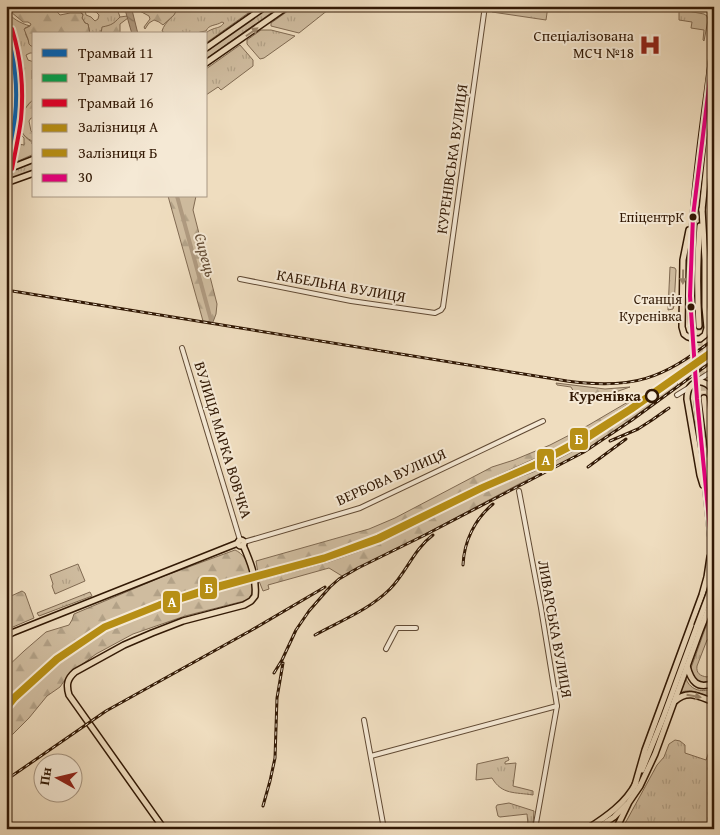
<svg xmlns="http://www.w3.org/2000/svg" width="720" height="835" font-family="'Gentium Book Plus',serif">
  <defs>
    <pattern id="grass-tufts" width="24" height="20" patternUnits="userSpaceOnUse" patternTransform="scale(1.25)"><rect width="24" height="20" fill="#cfbc9f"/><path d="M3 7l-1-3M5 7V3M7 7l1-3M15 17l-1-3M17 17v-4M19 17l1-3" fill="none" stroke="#b2a187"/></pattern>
    <pattern id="forest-firs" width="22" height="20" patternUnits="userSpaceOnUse" patternTransform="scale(1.25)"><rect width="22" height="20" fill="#cfbc9f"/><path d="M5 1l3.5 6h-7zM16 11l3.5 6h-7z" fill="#b2a187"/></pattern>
    <pattern id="water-waves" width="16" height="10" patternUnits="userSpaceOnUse" patternTransform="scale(1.25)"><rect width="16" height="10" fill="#af9a80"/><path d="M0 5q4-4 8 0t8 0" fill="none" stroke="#8f7d67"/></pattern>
  </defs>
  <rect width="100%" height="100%" fill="#efddbf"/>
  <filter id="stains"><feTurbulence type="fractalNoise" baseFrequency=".004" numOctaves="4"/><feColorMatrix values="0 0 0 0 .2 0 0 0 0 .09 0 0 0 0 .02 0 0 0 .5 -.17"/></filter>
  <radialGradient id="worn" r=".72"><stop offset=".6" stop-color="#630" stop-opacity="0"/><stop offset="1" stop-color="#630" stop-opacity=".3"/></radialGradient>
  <g fill="url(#grass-tufts)" stroke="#806a52">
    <path d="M80 6H87L85 10 86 15 91 17 95 21 98 19 99 15 96 12 89 11 91 6H116L120 17C117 20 114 24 110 26 106 27 104 27 101 30V34H90L88 24 85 23 82 18 83 14 81 13Z"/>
    <path d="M179 6H208L211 10 222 6H258L206 43V34H204C207 32 210 30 213 29 218 27 220 28 224 23L222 22C216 26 209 24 206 31L200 32 196 34H166L162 31C165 21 175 16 179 6Z"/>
    <path d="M271 6H281L206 59V52Z"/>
    <path d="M295 6H333L299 33 271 26V23Z"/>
    <path d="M493 6H548L546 20 492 12Z"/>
    <path d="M682 10 704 14 707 16 708 20 704 41 703 40 704 30 691 28 692 22 679 20V12Z"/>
    <path d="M6 11C13 19 20 23 30 26L25 28 26 35 31 46H34V53H30L26 55 28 60 34 62V69L32 70V79L34 80V99C19 111 13 131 32 142V144L34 146V154L9 165 11 145 13 147H17L19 144 24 145V138L19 133 13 135 16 116V92L14 61 6 29Z"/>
    <path d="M261 30H271L295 36 264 58 260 59 247 44V40Z"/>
    <path d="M240 45 253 60V66L221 90 218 87 206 95V69Z"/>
    <path d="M34 162V170L6 181 7 173Z"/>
    <path d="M670 267 675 268 676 270 674 306 673 309 668 310Z"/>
    <path d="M78 564 85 581 55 594 52 586 53 584 50 575Z"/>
    <path d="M90 592 92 596 39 616 37 613Z"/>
    <path d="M709 618 712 638 707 640 697 666C696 673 700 676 707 677L713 674 714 672V679C704 686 689 681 691 668Z"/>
    <path d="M686 679C691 691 703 693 714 688V699C703 695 691 687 680 693Z"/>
    <path d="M675 740 680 741 685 745V753L706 760 709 752 714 753V829H622L657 765 664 757 669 744Z"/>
    <path d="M508 757 509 760 505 762V764L516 763 513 786 533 791V795C515 792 502 795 492 778L476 780 477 764Z"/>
    <path d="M509 803 534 811 533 824H528L527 814 500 817 498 816 496 807 497 805Z"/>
  </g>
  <g fill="url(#forest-firs)" stroke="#806a52">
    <path d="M18 6H52L60 15 70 13H81L83 15 82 18 85 23 88 24 90 34H34V46H31L29 44 28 39 24 29 30 26 31 24 28 22H23L11 12 13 10 19 8Z"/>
    <path d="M134 6H179L174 15 163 25 159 22 154 20 149 23 145 29 144 27 150 19 149 16 136 9Z"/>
    <path d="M127 16 128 18 120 24V34H101L102 27C112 25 113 24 120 17Z"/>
    <path d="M34 99V118H31L29 121 31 131 34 134V146L32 144V141C12 131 20 111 34 99Z"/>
    <path d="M168 196H196L193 210 217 304 216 314 213 322 203 321Z"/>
    <path d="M677 382 678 385 610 434 576 456 519 484 425 534 342 576 329 568 268 585 269 589 263 591 259 581 329 562 360 551 395 536 463 501 509 481 533 472 587 444 589 442 613 426Z"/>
    <path d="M556 383 605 389 630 387 590 401 578 403 573 395 575 394 571 387 557 385Z"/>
    <path d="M633 399 634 400 581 436 582 437 470 488 391 529 332 551 258 573 256 561 369 529 395 518 492 467 514 460 550 445 587 426Z"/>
    <path d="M235 550C250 556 259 587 248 600L185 616 133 634 96 654 69 674 60 687 47 696 29 718 9 738 6 742V668L24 651 46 632 69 625 72 620 74 614 164 576Z"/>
    <path d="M22 591 25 593 34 618 6 630 9 607H11L9 597Z"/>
  </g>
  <path fill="url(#water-waves)" stroke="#7d664f" d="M124 6H131L138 34H132Z"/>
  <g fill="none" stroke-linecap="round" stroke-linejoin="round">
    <path stroke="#af9a80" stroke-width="4" d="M177 196 211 320"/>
    <g stroke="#c9b69a" stroke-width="5" stroke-dasharray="5 2.5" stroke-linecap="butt">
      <path d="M692 325 697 399"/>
      <path d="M699 326 704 398"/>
    </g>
    <g stroke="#614a34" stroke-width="6">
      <g id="minor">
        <path d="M695 6 714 9"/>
        <path d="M6 47C13 80 12 107 6 140"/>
        <path d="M240 279 351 301 435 313 441 310 443 307 485 6"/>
        <path d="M707 328 710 331 714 329"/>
        <path d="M182 348 240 540"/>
        <path d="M714 380V389"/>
        <path d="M697 381 714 370"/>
        <path d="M677 395 690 387"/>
        <path d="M519 491 541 608 557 706 535 829"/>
        <path d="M244 542 360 508 543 421"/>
        <path d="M386 649 397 628H416"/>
        <path d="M364 720 384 829"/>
        <path d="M371 756 557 706"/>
      </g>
    </g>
    <g stroke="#321905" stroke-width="8">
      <g id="major">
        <path d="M206 48 266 6"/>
        <path d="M206 63 288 6"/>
        <path d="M6 170 34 159"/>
        <path d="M6 183 34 173"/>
        <path d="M702 210 714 98"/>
        <path d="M689 230 683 260 682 327 684 334 688 337 694 339H700L705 335 707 328 705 307V260L702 209"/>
        <path d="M692 325C686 230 702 137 714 44"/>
        <path d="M699 326C697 292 697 260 700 226"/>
        <path d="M704 398 714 474"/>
        <path d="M697 399 714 567"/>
        <path d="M703 485 700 475 687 399C687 395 688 390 690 387 698 377 709 383 714 392"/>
        <circle cx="241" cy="543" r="3"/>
        <path d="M712 600 714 620"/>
        <path d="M6 636 14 632 238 543"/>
        <path d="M687 666C691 681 697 690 714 683"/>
        <path d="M675 701C688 689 700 697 714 702"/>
        <path d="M642 770 663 718 697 626"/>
        <path d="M635 785 645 750 702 595 707 577 710 557"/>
        <path d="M602 826H607L611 829"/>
        <path d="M164 829 69 695C66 685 67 679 75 672L124 645 152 633 183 621 244 605 251 601 255 596C257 578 250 561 243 545"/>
        <path d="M587 829C606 817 626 803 636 783"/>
        <path d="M596 829 614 817 627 804"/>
        <path d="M616 829 629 802 640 786 655 754 701 628"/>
      </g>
    </g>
    <use href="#minor" stroke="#f5e9d5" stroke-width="4"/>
    <use href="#major" stroke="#efddbf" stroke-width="5"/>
    <g stroke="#321905" stroke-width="3">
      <g id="rail">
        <path d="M6 290 567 381C633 390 662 379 714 339"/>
        <path d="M610 441 638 429 652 420 669 408"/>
        <path d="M588 467 626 439"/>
        <path d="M463 565C464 541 475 519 493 504"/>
        <path d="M315 635C340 621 369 610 390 589 406 573 414 549 433 535"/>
        <path d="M274 673 282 660 296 630 309 611 330 587 339 579 358 568 425 535 584 452 632 420 714 360"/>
        <path d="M6 780 106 711 250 631 325 587"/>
        <path d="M263 806 270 781 275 758 277 698 283 663"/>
      </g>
    </g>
    <use href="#rail" stroke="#f5e9d5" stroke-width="1" stroke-dasharray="4" stroke-linecap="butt"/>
    <g stroke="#321905" stroke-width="8" stroke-linecap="butt">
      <g id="major-bridge">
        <path d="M697 626 714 581"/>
        <path d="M701 628 714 595"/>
      </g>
    </g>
    <use href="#major-bridge" stroke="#efddbf" stroke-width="5"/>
    <g stroke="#f5e9d5" stroke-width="8">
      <path id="bus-1" d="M714 46 693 216 690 296 697 399 711 539V583L714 617"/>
    </g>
    <use href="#bus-1" stroke="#e5007d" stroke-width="4"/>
    <g stroke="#f5e9d5" stroke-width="9">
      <path id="rail-1" d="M6 710 15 699 58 660 105 628 160 606 212 590 325 559 379 540 482 489 535 466 589 438 632 410 714 352"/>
    </g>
    <g stroke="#f5e9d5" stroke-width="9">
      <path id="rail-2" d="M6 705 13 697 56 658 104 626 159 604 211 587 324 557 378 537 481 487 534 464 587 435 630 408 714 349"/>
    </g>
    <use href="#rail-1" stroke="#b78f15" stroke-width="5"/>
    <use href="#rail-2" stroke="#b78f15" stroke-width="5"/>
    <g stroke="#f5e9d5" stroke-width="8">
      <path id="tram-1" d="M6 32C15 59 18 88 15 117 13 133 9 150 6 167"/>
    </g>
    <g stroke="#f5e9d5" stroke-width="8">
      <path id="tram-2" d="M6 57C11 83 11 108 6 133"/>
    </g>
    <g stroke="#f5e9d5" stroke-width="8">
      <path id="tram-3" d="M12 29C21 58 24 88 21 119 19 136 15 152 12 169"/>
    </g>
    <use href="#tram-1" stroke="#0065bd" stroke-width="4"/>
    <use href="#tram-2" stroke="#00a651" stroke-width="4"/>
    <use href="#tram-3" stroke="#e4002b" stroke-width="4"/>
  </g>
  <defs><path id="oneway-solid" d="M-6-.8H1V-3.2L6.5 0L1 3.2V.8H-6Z" transform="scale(1.25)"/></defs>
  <g fill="#9a856b">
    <use href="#oneway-solid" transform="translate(252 32) rotate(-35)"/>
    <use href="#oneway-solid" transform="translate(683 277) rotate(91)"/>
    <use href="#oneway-solid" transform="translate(694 696) rotate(10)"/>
  </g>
  <defs>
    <g id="hospital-bare" transform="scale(1.725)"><path d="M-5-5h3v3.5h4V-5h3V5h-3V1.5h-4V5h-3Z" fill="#8f2418" stroke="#f5e9d5" stroke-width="2.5" paint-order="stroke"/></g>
  </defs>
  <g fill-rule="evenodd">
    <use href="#hospital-bare" x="650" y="45"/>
  </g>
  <g fill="#321905" stroke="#f5e9d5" stroke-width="2">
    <circle cx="693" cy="217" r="4.5"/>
    <circle cx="691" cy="307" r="4.5"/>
  </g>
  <circle fill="#f5e9d5" stroke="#321905" stroke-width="2.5" cx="652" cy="396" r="6"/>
  <g text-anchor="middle" stroke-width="4" stroke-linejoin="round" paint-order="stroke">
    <g font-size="14" fill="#321905" stroke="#f5e9d5" text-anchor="end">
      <text x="684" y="222">ЕпіцентрК</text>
      <text x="682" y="304">Станція<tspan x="682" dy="17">Куренівка</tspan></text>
    </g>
    <g font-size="15" fill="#321905" stroke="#f5e9d5" text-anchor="end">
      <text x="634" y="41">Спеціалізована<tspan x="634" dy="17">МСЧ №18</tspan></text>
    </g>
    <g font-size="15" fill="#321905" stroke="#f5e9d5">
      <text transform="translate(452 159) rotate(-82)" y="5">КУРЕНІВСЬКА ВУЛИЦЯ</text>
      <text transform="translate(341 286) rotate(10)" y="5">КАБЕЛЬНА ВУЛИЦЯ</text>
      <text transform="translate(223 440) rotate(73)" y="5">ВУЛИЦЯ МАРКА ВОВЧКА</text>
      <text transform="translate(391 477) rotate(-24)" y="5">ВЕРБОВА ВУЛИЦЯ</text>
      <text transform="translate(555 629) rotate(80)" y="5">ЛИВАРСЬКА ВУЛИЦЯ</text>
    </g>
    <g font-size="15" font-weight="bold" fill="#321905" stroke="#f5e9d5" text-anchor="end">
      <text x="641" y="401">Куренівка</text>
    </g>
    <g font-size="16" font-style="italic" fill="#644d36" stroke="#f5e9d5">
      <text transform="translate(206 255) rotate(75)" y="6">Сирець</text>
    </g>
  </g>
  <g stroke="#f5e9d5" stroke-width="2">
    <rect x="569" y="427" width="20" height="24" rx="5" fill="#b78f15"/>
    <rect x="536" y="448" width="19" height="24" rx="5" fill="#b78f15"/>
    <rect x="199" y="576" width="19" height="24" rx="5" fill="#b78f15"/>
    <rect x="162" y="590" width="19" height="24" rx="5" fill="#b78f15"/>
  </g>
  <g font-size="14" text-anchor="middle" font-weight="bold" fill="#fff">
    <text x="579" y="444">Б</text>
    <text x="546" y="465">A</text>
    <text x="209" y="593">Б</text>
    <text x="172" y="607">A</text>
  </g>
  <rect width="720" height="835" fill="none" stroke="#efddbf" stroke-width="25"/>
  <rect x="8" y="8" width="705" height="820" fill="none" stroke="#321905" stroke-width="2.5"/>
  <rect x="12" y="12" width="695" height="810" fill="none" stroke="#321905"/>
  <rect x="32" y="32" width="175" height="165" fill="#f5e9d5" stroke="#a79682"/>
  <rect x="42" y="49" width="25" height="8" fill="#0065bd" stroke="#a79682"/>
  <text x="78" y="58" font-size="15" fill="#321905">Трамвай 11</text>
  <rect x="42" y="74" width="25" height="8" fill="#00a651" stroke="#a79682"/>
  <text x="78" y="82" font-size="15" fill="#321905">Трамвай 17</text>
  <rect x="42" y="99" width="25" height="8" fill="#e4002b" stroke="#a79682"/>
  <text x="78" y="108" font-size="15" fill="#321905">Трамвай 16</text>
  <rect x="42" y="124" width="25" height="8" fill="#b78f15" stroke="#a79682"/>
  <text x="78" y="132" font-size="15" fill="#321905">Залізниця A</text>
  <rect x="42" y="149" width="25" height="8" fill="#b78f15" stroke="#a79682"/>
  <text x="78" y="158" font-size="15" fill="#321905">Залізниця Б</text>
  <rect x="42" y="174" width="25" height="8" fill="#e5007d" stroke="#a79682"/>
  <text x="78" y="182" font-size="15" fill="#321905">30</text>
  <g transform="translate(58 778) rotate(278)"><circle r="24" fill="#f5e9d5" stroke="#a79682"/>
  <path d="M0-4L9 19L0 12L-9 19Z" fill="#8f2418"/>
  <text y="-8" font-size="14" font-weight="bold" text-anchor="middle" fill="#321905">Пн</text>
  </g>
  <rect width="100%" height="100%" filter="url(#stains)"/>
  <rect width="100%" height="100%" fill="url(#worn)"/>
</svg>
